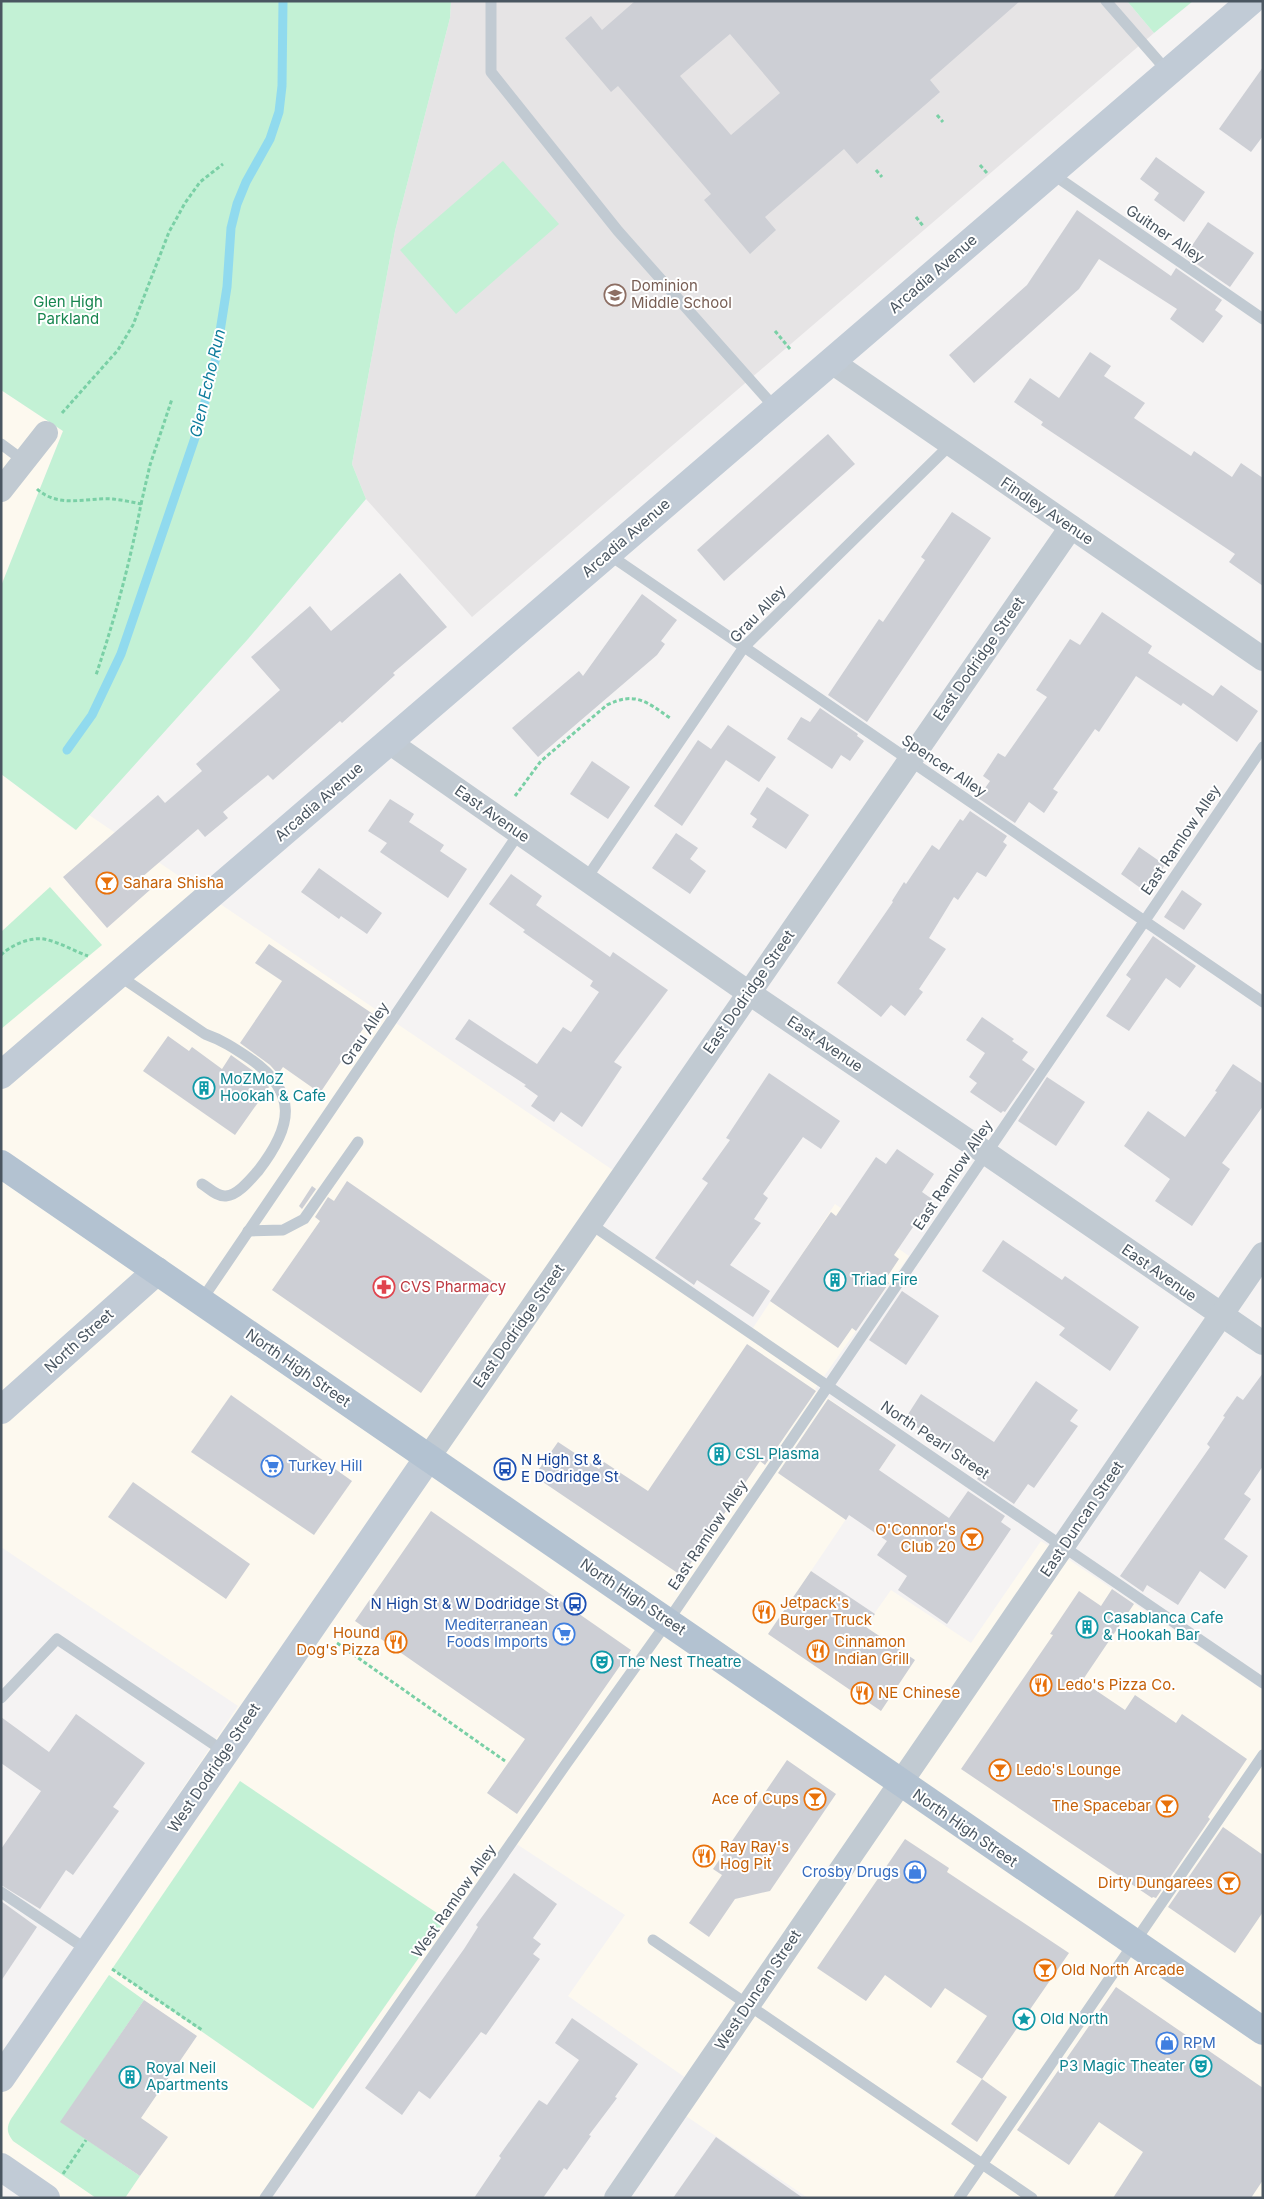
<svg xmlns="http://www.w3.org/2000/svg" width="1264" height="2199" font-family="Inter,sans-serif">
  <rect width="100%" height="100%" fill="#f5f3f3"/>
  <g fill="#fdf9ef">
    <path d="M1 390 63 431 1 586Z"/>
    <path d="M1 774 75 830 89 815 626 1179 595 1220 751 1331 835 1204 909 1256 815 1389 896 1445 811 1571 874 1614 891 1590 971 1643 1041 1541 1263 1690V2198H808L668 2104 686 2078 568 1996 625 1915 512 1841 270 2198H28L1 2179V2058L238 1706 1 1547Z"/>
  </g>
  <path fill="#e6e4e5" d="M451 1H1127L1154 33 472 617 366 499 352 464 395 231 450 18Z"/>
  <g fill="#c3f1d5">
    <path d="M1 1H451L450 18 395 231 352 464 366 499 248 639 76 830 1 774V586L63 431 1 390Z"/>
    <path d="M1127 1H1193L1154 33Z"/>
    <path d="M503 161 559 224 456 314 400 250Z"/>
    <path d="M50 887 102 945 1 1029V932Z"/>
    <path d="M240 1781 446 1919 313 2109 112 1969Z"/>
    <path d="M109 1975 144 2000 61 2122 140 2176 125 2198H96L13 2141C7 2133 6 2128 11 2119Z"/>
  </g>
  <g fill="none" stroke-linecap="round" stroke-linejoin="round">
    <path stroke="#90daee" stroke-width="9" d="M67 750 92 715 121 654 199 426 216 357 227 287 231 228 237 204 246 182 270 139 279 112 282 86 283 1"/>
  </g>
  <g fill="#cdcfd5" fill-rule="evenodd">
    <path d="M635 1H1020L930 80 940 92 857 164 844 149 765 217 776 230 750 254 704 200 711 194 618 86 611 92 565 38 591 16 602 30ZM730 34 780 93 731 135 680 76Z"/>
    <path d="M1263 67V136L1251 152 1219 129Z"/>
    <path d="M1156 157 1205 192 1184 222 1154 200 1159 193 1140 179Z"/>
    <path d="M1077 210 1171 276 1176 268 1222 300 1215 310 1223 316 1203 343 1170 319 1177 309 1099 259 1079 289 974 383 949 355 1027 285Z"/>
    <path d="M1208 222 1254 253 1230 287 1185 256Z"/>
    <path d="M1090 352 1111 366 1104 376 1145 403 1134 418 1191 456 1194 451 1232 477 1241 463 1263 478V586L1229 562 1235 554 1041 425 1043 422 1014 402 1030 378 1059 398Z"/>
    <path d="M828 434 855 464 724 581 697 550Z"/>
    <path d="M952 512 991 538 867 722 828 695 879 619 883 622 925 560 921 557Z"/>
    <path d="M400 573 447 627 393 673 395 675 342 723 340 721 273 780 268 775 223 812 228 818 205 837 198 829 141 878 151 889 107 928 63 877 158 795 165 803 202 771 196 764 280 690 251 657 310 606 331 631Z"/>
    <path d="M642 594 677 620 661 641 665 644 657 655 538 757 512 728 579 671 583 676Z"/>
    <path d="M1102 612 1152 646 1148 653 1213 696 1221 685 1258 711 1237 742 1183 703 1181 706 1136 676 1099 732 1095 729 1053 789 1058 792 1044 813 1029 802 1015 823 978 798 990 781 983 776 998 753 1005 757 1047 697 1036 690 1070 639 1080 645Z"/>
    <path d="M820 708 858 734 857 736 864 741 850 761 841 755 832 769 787 739 801 717 810 722Z"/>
    <path d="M728 725 776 757 759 782 726 760 682 826 654 806 698 740 711 749Z"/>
    <path d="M592 761 630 787 608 819 570 794Z"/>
    <path d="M767 787 809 815 786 849 752 827 757 819 750 814Z"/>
    <path d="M390 799 414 814 409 822 444 845 440 851 467 869 448 898 380 852 387 843 368 831Z"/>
    <path d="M970 811 1007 836 1003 842 1007 845 986 877 977 872 958 900 954 897 929 938 946 949 919 989 923 992 905 1016 891 1005 881 1017 837 983 893 902 892 901 904 882 906 884 932 845 939 850 960 819 963 821Z"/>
    <path d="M676 833 698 848 690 859 706 871 690 894 652 868Z"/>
    <path d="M1139 847 1165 865 1146 892 1121 874Z"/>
    <path d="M319 868 382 913 367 934 341 916 339 919 301 892Z"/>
    <path d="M511 874 542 896 536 905 610 957 613 952 668 990 614 1062 622 1067 582 1127 561 1112 554 1122 531 1106 538 1096 524 1086 526 1085 455 1039 469 1019 537 1064 563 1027 571 1032 599 992 590 986 593 981 523 932 525 930 489 904Z"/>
    <path d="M1182 890 1202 904 1184 930 1164 917Z"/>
    <path d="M1153 936 1196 966 1180 988 1166 978 1129 1031 1106 1016 1131 979 1126 975Z"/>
    <path d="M269 944 373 1014 320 1093 283 1067 278 1074 270 1065 240 1043 282 981 255 963Z"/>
    <path d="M982 1017 1014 1039 1012 1041 1028 1052 1022 1060 1035 1069 1005 1112 1003 1111 1001 1113 970 1092 977 1083 969 1077 985 1053 966 1040Z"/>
    <path d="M168 1036 189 1051 192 1047 222 1069 231 1055 260 1076 269 1087 235 1135 143 1071Z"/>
    <path d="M1233 1064 1263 1084V1106L1222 1163 1230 1169 1192 1226 1155 1201 1170 1179 1124 1146 1148 1111 1185 1137 1217 1092 1215 1091Z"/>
    <path d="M769 1073 840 1121 821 1149 803 1137 763 1194 768 1198 754 1219 761 1223 730 1265 770 1291 753 1317 697 1280 694 1285 655 1258 708 1183 702 1179 730 1140 726 1138Z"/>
    <path d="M1047 1077 1085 1102 1056 1146 1018 1121Z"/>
    <path d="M897 1149 934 1174 922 1192 932 1199 894 1255 899 1259 885 1280 889 1283 856 1331 852 1328 838 1348 770 1301 831 1212 836 1216 876 1157 886 1164Z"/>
    <path d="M347 1181 496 1284 421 1393 272 1290 320 1221 315 1217 328 1197 334 1201Z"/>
    <path d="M312 1186 316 1189 302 1209 299 1206Z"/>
    <path d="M1003 1240 1062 1280 1065 1276 1139 1327 1110 1371 1059 1335 1065 1328 982 1271Z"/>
    <path d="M902 1291 939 1316 906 1365 869 1340Z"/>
    <path d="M747 1344 816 1391 765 1465 760 1461 682 1576 534 1476 558 1442 599 1469 604 1462 648 1491Z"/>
    <path d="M1263 1373V1466L1244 1494 1251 1499 1224 1539 1248 1556 1225 1589 1200 1571 1178 1605 1147 1585 1143 1592 1120 1576 1210 1447 1207 1444 1225 1417 1223 1416 1237 1396 1243 1400Z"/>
    <path d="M1036 1381 1078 1410 1070 1421 1078 1426 1034 1488 1028 1484 1014 1504 977 1479 982 1472 905 1419 921 1394 994 1442Z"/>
    <path d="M231 1395 352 1481 314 1535 191 1452Z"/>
    <path d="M828 1399 896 1445 879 1470 949 1518 968 1491 1005 1516 1001 1522 1011 1529 947 1624 898 1590 907 1576 877 1555 887 1541 849 1515 846 1520 778 1473Z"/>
    <path d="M133 1482 250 1564 226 1599 108 1517Z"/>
    <path d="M431 1511 631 1650 517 1814 487 1793 525 1739 355 1621Z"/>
    <path d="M811 1571 875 1614 866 1627 915 1660 881 1711 768 1634Z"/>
    <path d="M1112 1589 1134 1604 1082 1681 1125 1710 1135 1695 1176 1723 1182 1714 1247 1759 1208 1817 1210 1819 1156 1898 1153 1897 1152 1898 961 1769 1053 1635 1050 1634 1079 1591 1101 1606Z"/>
    <path d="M76 1714 145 1763 113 1807 119 1811 73 1875 66 1870 40 1909 1 1885V1849L41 1791 1 1763V1717L49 1752Z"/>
    <path d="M787 1760 836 1794 770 1891 735 1899 709 1937 689 1923 722 1875 713 1869Z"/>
    <path d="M1223 1827 1263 1855V1912L1235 1953 1168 1907Z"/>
    <path d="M905 1839 949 1868 947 1872 1069 1953 982 2079 956 2062 987 2016 945 1988 931 2008 885 1975 866 2001 817 1968Z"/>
    <path d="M514 1873 557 1904 533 1938 541 1944 533 1954 540 1959 486 2035 481 2032 430 2099 419 2091 402 2115 365 2088 464 1949 478 1927 476 1925Z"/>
    <path d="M1 1901 37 1927 1 1981Z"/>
    <path d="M1116 1987 1263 2088V2180L1251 2198H1113L1143 2152 1099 2122 1069 2165 1017 2130Z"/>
    <path d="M144 2000 197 2036 141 2118 168 2137 140 2176 60 2122Z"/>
    <path d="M572 2018 638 2064 615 2097 617 2098 589 2135 591 2136 567 2170 564 2168 543 2198H474L501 2158 499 2156 539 2100 547 2105 579 2060 555 2043Z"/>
    <path d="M982 2079 1007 2097 977 2142 951 2124Z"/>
    <path d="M716 2137 803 2198H673Z"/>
  </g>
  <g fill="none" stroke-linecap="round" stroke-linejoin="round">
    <g stroke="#7ad0a6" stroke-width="3" stroke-dasharray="4 2.5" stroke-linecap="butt">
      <path d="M937 115 943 122"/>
      <path d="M980 165 987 173"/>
      <path d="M876 170 882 177"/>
      <path d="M916 217 924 227"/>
      <path d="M775 331 790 349"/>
      <path d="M62 413 118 350 133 325 169 232 185 203 200 182 223 164"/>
      <path d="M37 489C59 509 87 497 113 499 122 500 132 502 141 504 130 563 115 618 96 675"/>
      <path d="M141 504 150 465 172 399"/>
      <path d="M515 796 541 761 607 705C635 691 647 702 670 718"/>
      <path d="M1 955C11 945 30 937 44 939 59 942 74 951 88 956"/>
      <path d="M337 1643 505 1761"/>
      <path d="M112 1969 202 2030"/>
      <path d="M63 2174 86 2140"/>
    </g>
    <g stroke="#c1cad2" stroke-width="11">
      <path d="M491 1V72L618 231 776 409"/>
      <path d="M1106 1 1168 72"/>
      <path d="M1051 173 1263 319"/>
      <path d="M1 444 24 461"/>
      <path d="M608 554 1263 1002"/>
      <path d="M586 879 744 647 950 445"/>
      <path d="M118 975 205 1034C222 1040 234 1048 249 1058 299 1092 293 1126 258 1171 250 1180 238 1195 226 1196 217 1197 209 1188 202 1184"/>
      <path d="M589 1223 1263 1683"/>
      <path d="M248 1231 283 1230 304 1219 358 1142"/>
      <path d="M201 1301 519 833"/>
      <path d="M1 1698 57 1639 225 1752"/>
      <path d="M1 1892 89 1951"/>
      <path d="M653 1940 1032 2198"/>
      <path d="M265 2198 566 1764 668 1621 1263 747"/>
      <path d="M959 2198 1263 1755"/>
    </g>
    <g stroke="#c1cad2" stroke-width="24">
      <path d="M832 362 1263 659"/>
      <path d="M1 490 46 433"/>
      <path d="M389 742 749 993 986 1153 1263 1343"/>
      <path d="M428 1458 1071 527"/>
      <path d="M616 2198 1263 1254"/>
    </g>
    <g stroke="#c1cbd6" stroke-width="28">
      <path d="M1 1075 1251 1"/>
      <path d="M1 1410 157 1271"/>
      <path d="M1 2078 428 1458"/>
      <path d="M1 2167 46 2198"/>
    </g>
    <path stroke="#b3c2d1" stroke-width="28" d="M1 1164 1263 2031"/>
  </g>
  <defs>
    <g id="school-ring" transform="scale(1.125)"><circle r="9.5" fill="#fff" stroke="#8d6e63" stroke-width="1.5"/><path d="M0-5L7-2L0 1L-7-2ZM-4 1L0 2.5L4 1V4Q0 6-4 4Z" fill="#8d6e63"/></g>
    <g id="bar-ring" transform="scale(1.125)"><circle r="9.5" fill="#fff" stroke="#e8710a" stroke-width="1.5"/><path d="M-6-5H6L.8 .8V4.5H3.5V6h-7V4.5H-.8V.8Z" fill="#e8710a"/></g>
    <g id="building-ring" transform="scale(1.125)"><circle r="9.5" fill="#fff" stroke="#0f9aa8" stroke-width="1.5"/><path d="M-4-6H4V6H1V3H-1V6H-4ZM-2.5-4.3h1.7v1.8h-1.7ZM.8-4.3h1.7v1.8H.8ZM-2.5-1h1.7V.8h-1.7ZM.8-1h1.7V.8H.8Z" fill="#0f9aa8"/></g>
    <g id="pharmacy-ring" transform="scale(1.125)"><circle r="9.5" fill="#fff" stroke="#e0444e" stroke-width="1.5"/><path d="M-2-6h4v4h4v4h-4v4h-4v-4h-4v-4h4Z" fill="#e0444e"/></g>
    <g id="supermarket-ring" transform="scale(1.125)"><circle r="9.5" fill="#fff" stroke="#3f7fe0" stroke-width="1.5"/><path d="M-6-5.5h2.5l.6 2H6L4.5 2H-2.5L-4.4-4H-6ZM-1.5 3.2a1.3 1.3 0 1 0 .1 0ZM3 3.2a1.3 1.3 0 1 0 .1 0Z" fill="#3f7fe0"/></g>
    <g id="bus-ring" transform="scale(1.125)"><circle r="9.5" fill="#fff" stroke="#1a4fb4" stroke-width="1.5"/><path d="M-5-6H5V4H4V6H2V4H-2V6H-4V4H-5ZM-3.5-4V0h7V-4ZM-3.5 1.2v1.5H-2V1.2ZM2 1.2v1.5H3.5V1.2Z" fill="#1a4fb4"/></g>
    <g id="restaurant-ring" transform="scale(1.125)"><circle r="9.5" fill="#fff" stroke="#e8710a" stroke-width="1.5"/><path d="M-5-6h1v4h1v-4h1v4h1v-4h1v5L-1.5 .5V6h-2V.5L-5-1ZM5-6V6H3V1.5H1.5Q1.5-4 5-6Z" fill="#e8710a"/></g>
    <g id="theatre-ring" transform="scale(1.125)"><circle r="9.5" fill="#fff" stroke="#0f9aa8" stroke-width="1.5"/><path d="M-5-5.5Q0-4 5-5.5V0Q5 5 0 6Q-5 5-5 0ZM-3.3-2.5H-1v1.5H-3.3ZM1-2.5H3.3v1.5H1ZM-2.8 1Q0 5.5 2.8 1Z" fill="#0f9aa8"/></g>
    <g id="shop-ring" transform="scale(1.125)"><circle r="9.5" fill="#fff" stroke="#3f7fe0" stroke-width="1.5"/><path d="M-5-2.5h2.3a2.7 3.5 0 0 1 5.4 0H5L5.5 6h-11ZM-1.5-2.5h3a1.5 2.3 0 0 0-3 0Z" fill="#3f7fe0"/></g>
    <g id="sight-ring" transform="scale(1.125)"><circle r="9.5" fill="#fff" stroke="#0f9aa8" stroke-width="1.5"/><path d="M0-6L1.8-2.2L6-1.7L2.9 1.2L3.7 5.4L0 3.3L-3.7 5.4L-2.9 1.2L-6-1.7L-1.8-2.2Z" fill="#0f9aa8"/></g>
  </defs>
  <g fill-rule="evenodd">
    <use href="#school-ring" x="615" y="295"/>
    <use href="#bar-ring" x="107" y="883"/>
    <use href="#building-ring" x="204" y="1088"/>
    <use href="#building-ring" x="835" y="1280"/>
    <use href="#pharmacy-ring" x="384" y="1287"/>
    <use href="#building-ring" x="719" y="1454"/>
    <use href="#supermarket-ring" x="272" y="1466"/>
    <use href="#bus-ring" x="505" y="1469"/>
    <use href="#bar-ring" x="972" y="1539"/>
    <use href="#bus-ring" x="575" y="1604"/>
    <use href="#restaurant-ring" x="764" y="1612"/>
    <use href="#building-ring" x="1087" y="1627"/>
    <use href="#supermarket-ring" x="564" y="1634"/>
    <use href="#restaurant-ring" x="396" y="1642"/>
    <use href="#restaurant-ring" x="818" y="1651"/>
    <use href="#theatre-ring" x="602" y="1662"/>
    <use href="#restaurant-ring" x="1041" y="1685"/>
    <use href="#restaurant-ring" x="862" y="1693"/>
    <use href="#bar-ring" x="1000" y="1770"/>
    <use href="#bar-ring" x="815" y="1799"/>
    <use href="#bar-ring" x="1167" y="1806"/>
    <use href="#restaurant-ring" x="704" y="1856"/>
    <use href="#shop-ring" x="915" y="1872"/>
    <use href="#bar-ring" x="1229" y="1883"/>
    <use href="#bar-ring" x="1045" y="1970"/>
    <use href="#sight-ring" x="1024" y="2019"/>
    <use href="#shop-ring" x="1167" y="2043"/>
    <use href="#theatre-ring" x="1201" y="2066"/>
    <use href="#building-ring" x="130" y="2077"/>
  </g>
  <g text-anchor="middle" stroke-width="4" stroke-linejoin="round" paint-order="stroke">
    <g font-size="15" fill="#4a5661" stroke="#fff">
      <text transform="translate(1165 234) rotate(34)" y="5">Guitner Alley</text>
      <text transform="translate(933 274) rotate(-41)" y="5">Arcadia Avenue</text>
      <text transform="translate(1047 511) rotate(34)" y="5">Findley Avenue</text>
      <text transform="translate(626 538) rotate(-41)" y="5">Arcadia Avenue</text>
      <text transform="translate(758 614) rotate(-46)" y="5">Grau Alley</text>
      <text transform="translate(979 659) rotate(-55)" y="5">East Dodridge Street</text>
      <text transform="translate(944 766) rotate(34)" y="5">Spencer Alley</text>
      <text transform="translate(319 802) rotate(-41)" y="5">Arcadia Avenue</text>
      <text transform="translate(492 814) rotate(35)" y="5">East Avenue</text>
      <text transform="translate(1181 840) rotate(-56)" y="5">East Ramlow Alley</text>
      <text transform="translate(749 992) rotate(-55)" y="5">East Dodridge Street</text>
      <text transform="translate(365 1034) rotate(-56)" y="5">Grau Alley</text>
      <text transform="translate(825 1044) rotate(34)" y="5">East Avenue</text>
      <text transform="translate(953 1175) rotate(-56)" y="5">East Ramlow Alley</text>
      <text transform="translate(1159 1273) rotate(35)" y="5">East Avenue</text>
      <text transform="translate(519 1326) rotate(-55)" y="5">East Dodridge Street</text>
      <text transform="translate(79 1341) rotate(-42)" y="5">North Street</text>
      <text transform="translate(298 1368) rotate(35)" y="5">North High Street</text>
      <text transform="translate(935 1440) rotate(34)" y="5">North Pearl Street</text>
      <text transform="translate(1082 1519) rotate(-56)" y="5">East Duncan Street</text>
      <text transform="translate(708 1535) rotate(-56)" y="5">East Ramlow Alley</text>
      <text transform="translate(633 1597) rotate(34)" y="5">North High Street</text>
      <text transform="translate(214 1768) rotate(-56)" y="5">West Dodridge Street</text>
      <text transform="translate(965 1828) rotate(35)" y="5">North High Street</text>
      <text transform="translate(454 1901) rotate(-55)" y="5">West Ramlow Alley</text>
      <text transform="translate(758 1990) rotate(-56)" y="5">West Duncan Street</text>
    </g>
    <g font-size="15" fill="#785e54" stroke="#fff" text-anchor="start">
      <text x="631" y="291">Dominion<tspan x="631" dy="17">Middle School</tspan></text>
    </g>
    <g font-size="15" fill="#17864f" stroke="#fff">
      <text x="68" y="307">Glen High<tspan x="68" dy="17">Parkland</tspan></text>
    </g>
    <g font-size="15" fill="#c56008" stroke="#fff" text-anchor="start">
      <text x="123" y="888">Sahara Shisha</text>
      <text x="956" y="1535" text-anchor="end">O'Connor's<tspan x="956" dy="17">Club 20</tspan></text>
      <text x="780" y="1608">Jetpack's<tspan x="780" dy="17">Burger Truck</tspan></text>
      <text x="380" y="1638" text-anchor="end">Hound<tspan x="380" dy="17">Dog's Pizza</tspan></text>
      <text x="834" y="1647">Cinnamon<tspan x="834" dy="17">Indian Grill</tspan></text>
      <text x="1057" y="1690">Ledo's Pizza Co.</text>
      <text x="878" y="1698">NE Chinese</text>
      <text x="1016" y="1775">Ledo's Lounge</text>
      <text x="799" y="1804" text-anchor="end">Ace of Cups</text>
      <text x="1151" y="1811" text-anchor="end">The Spacebar</text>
      <text x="720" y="1852">Ray Ray's<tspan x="720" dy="17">Hog Pit</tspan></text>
      <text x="1213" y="1888" text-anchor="end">Dirty Dungarees</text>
      <text x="1061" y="1975">Old North Arcade</text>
    </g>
    <g font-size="15" fill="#0d838f" stroke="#fff" text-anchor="start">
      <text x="220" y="1084">MoZMoZ<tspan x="220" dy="17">Hookah &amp; Cafe</tspan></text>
      <text x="851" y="1285">Triad Fire</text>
      <text x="735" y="1459">CSL Plasma</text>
      <text x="1103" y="1623">Casablanca Cafe<tspan x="1103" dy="17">&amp; Hookah Bar</tspan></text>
      <text x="618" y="1667">The Nest Theatre</text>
      <text x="1040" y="2024">Old North</text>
      <text x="1185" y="2071" text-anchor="end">P3 Magic Theater</text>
      <text x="146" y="2073">Royal Neil<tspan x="146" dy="17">Apartments</tspan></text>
    </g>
    <g font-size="15" fill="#be3a42" stroke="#fff" text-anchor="start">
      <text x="400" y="1292">CVS Pharmacy</text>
    </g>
    <g font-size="15" fill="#164399" stroke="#fff" text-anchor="start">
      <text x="521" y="1465">N High St &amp;<tspan x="521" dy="17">E Dodridge St</tspan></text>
      <text x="559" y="1609" text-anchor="end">N High St &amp; W Dodridge St</text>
    </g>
    <g font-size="15" fill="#366cbe" stroke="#fff" text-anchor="start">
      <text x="288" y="1471">Turkey Hill</text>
      <text x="548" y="1630" text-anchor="end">Mediterranean<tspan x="548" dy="17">Foods Imports</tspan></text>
      <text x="899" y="1877" text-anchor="end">Crosby Drugs</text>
      <text x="1183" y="2048">RPM</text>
    </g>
    <g font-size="16" font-style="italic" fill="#0c7c9b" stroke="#fff">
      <text transform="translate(207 383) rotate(-77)" y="6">Glen Echo Run</text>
    </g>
  </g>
  <rect width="1264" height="2199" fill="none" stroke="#4a5661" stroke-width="5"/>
</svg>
